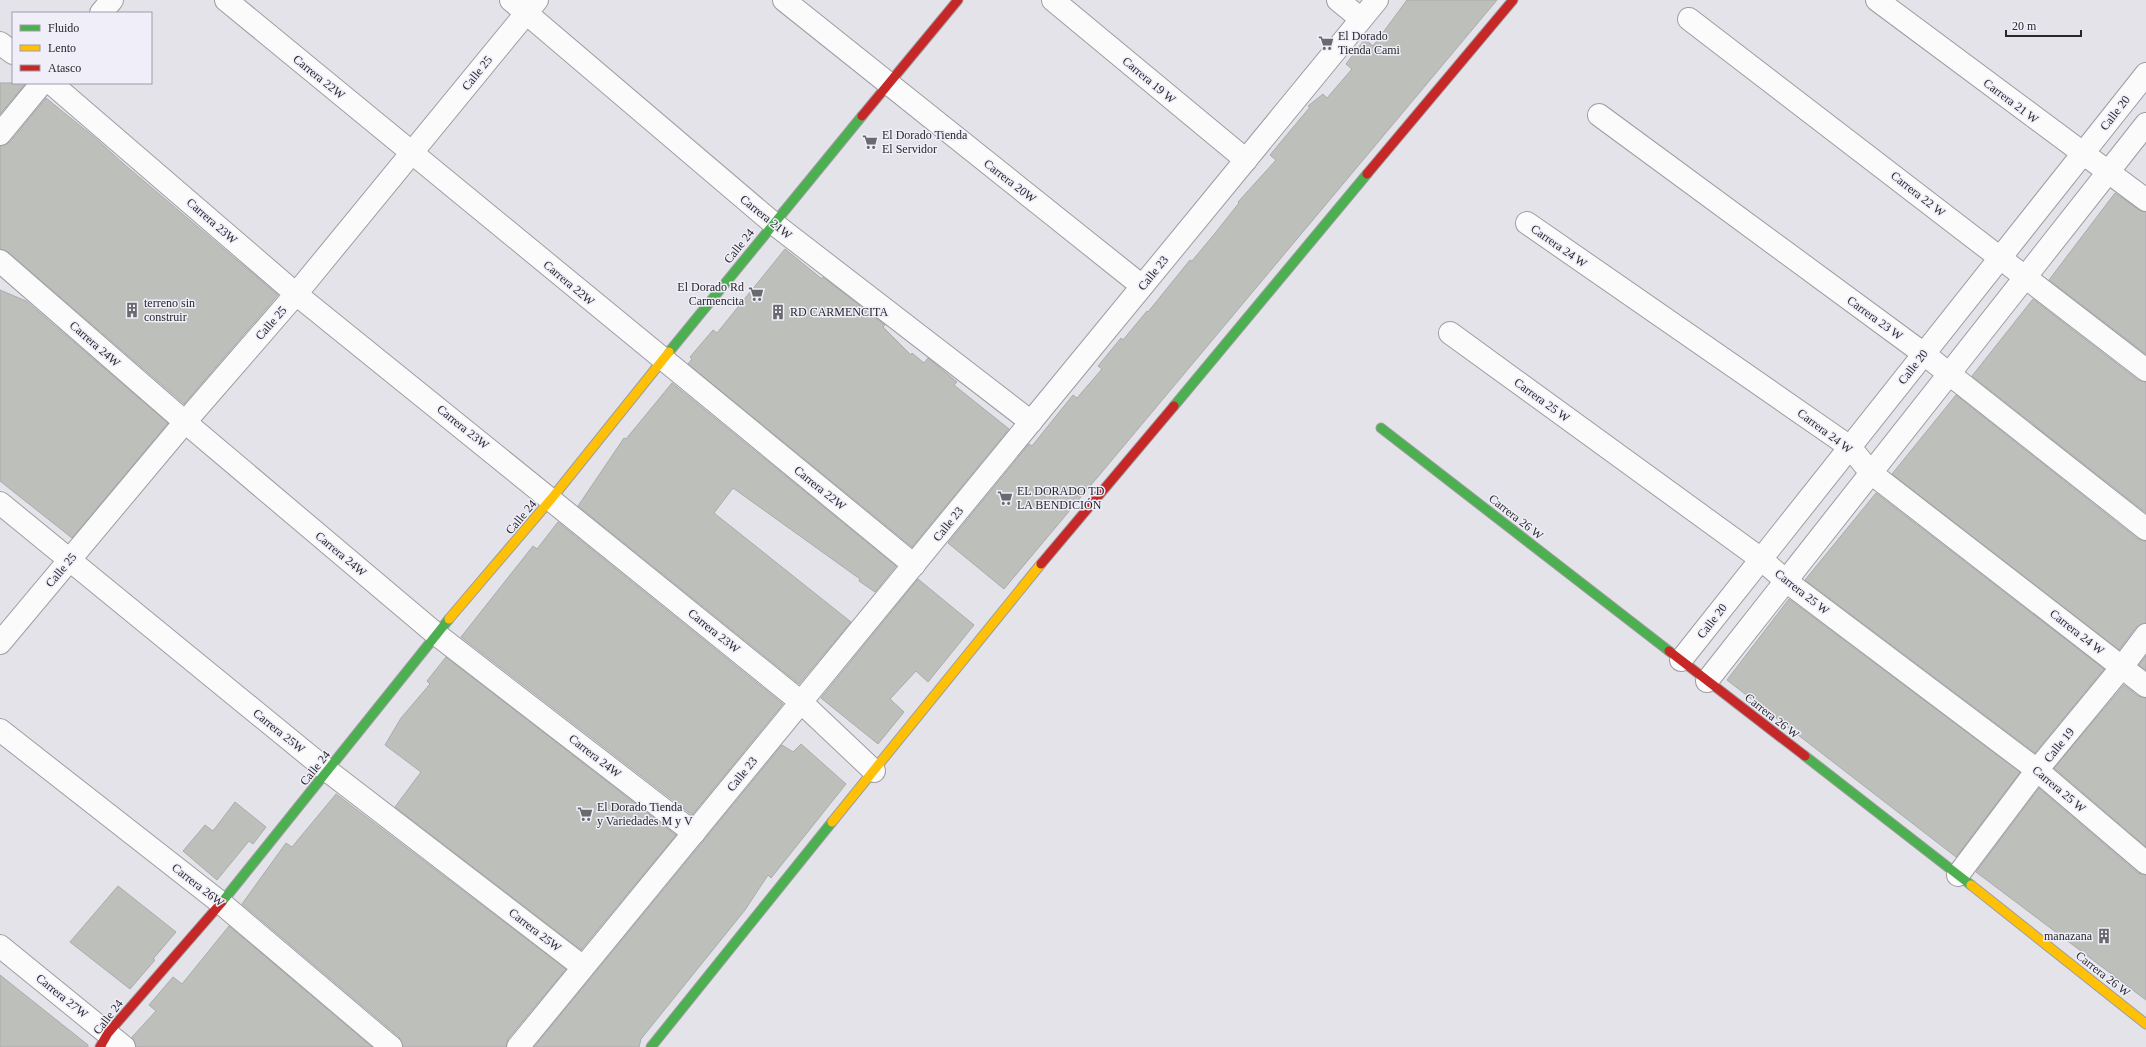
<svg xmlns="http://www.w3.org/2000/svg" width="2146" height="1047" font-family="Georgia,serif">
  <rect width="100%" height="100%" fill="#e3e3e9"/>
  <g fill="#bdbfbb" stroke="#aaabac">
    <path d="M1407 0H1497L1004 589 948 543 1029 444 1032 446 1073 395 1077 398 1102 369 1098 366 1121 338 1123 340 1147 311 1148 312 1190 260 1192 261 1216 232 1239 203 1238 202 1276 160 1270 155 1310 107 1308 106 1323 94 1327 98 1352 69 1346 64 1365 39 1373 46Z"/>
    <path d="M0 83H26L0 114Z"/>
    <path d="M46 98 94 137 125 165 278 295 184 404 8 252 0 249V146L10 142Z"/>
    <path d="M2115 193 2139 210 2146 212V354L2049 280Z"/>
    <path d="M785 249 822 279 823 277 885 325 883 327 911 355 912 353 924 363 928 358 957 382 954 385 1009 429 912 547 688 364 692 359 690 357 713 330 717 333Z"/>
    <path d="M0 290 26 301 168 423 72 538 0 481Z"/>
    <path d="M2033 299 2138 380 2146 382V513L1972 376Z"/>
    <path d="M672 383 896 566 875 592 859 581 860 579 733 488 714 513 851 622 799 684 578 506 624 438 626 439Z"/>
    <path d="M1956 395 2138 539 2146 541V623L2136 627 2119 650 1892 474Z"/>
    <path d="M1876 493 2104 669 2035 753 1805 580Z"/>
    <path d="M558 522 783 704 692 815 461 637 533 546 537 549Z"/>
    <path d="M918 579 974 625 928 682 916 671 890 699 904 712 878 744 821 698Z"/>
    <path d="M1789 599 2020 772 1956 857 1727 680Z"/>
    <path d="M2146 656V670L2139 665Z"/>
    <path d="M446 657 676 835 581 950 395 807 421 772 385 745 401 718 430 684 427 681Z"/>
    <path d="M2124 685 2138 696 2146 698V847L2054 768Z"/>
    <path d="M801 744 846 784 771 878 768 875 745 910 641 1039 639 1047H534L782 745 793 752Z"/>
    <path d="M2039 788 2138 873 2146 875V1000L1976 872Z"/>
    <path d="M336 794 566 969 508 1039 506 1047H403L399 1037 242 904 286 843 292 847Z"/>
    <path d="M235 802 266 827 253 844 249 841 217 880 183 851 205 825 213 831Z"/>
    <path d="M118 886 176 932 153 959 155 960 130 989 70 942Z"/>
    <path d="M229 926 372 1047H136L132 1037 156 1011 149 1005 173 977 182 984Z"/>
    <path d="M0 975 88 1045V1047H0Z"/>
  </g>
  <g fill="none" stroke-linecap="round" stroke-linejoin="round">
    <g stroke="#9d9da2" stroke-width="24">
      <g id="street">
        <path d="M226 0 914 565"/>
        <path d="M511 0 773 223 1031 422"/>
        <path d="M784 0 1142 286"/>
        <path d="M1053 0 1246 160"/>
        <path d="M1338 0 1361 19"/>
        <path d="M1877 0 2146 200"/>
        <path d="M101 13 112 0"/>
        <path d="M1689 19 2146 370"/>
        <path d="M0 43 13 53"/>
        <path d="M51 83 296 294 801 702 874 771"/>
        <path d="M1599 115 1924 354 2146 529"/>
        <path d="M0 134 42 83"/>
        <path d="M1527 223 1850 447 1871 473 2146 686"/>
        <path d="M0 261 185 422 436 634 694 833"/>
        <path d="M1450 333 1761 559 1786 581 2037 770 2146 863"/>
        <path d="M0 503 328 771 583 967"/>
        <path d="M0 643 185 422 296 294 537 0"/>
        <path d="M1681 660 2146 74"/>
        <path d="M1707 681 2146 124"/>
        <path d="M0 730 221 903 391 1047"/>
        <path d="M1958 875 2037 770 2122 667 2146 635"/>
        <path d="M0 946 124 1047"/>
        <path d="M518 1047 1377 0"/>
      </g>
    </g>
    <g stroke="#9d9da2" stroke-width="11">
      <g id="fast">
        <path d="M669 352 862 116"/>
        <path d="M1174 406 1367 174"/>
        <path d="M1381 428 1669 651"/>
        <path d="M1805 756 1971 885"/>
        <path d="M222 902 449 619"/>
        <path d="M651 1047 832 822"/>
      </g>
    </g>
    <g stroke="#9d9da2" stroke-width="11">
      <g id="slow">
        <path d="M449 619 552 498 669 352"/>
        <path d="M832 822 1041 564"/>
        <path d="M1971 885 2146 1024"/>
      </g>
    </g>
    <g stroke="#9d9da2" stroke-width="11">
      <g id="jam">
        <path d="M862 116 958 0"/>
        <path d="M1367 174 1513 0"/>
        <path d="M1041 564 1174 406"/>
        <path d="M1669 651 1805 756"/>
        <path d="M100 1047 108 1033 222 902"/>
      </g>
    </g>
    <use href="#street" stroke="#fbfbfc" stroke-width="22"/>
    <use href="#fast" stroke="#4caf50" stroke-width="9"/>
    <use href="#slow" stroke="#ffc107" stroke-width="9"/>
    <use href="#jam" stroke="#c62828" stroke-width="9"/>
  </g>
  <defs>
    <g id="supermarket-bare" transform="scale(1.2)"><path d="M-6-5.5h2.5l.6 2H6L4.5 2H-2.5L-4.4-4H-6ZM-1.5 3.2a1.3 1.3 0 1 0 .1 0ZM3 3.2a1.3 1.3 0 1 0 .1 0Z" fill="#69696e" stroke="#efeef9" stroke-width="2.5" paint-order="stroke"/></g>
    <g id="building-bare" transform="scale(1.2)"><path d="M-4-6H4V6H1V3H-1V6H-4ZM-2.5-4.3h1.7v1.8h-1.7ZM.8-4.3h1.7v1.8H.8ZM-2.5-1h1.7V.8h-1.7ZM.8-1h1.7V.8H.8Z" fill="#69696e" stroke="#efeef9" stroke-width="2.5" paint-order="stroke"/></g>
  </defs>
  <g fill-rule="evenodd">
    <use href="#supermarket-bare" x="1326" y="43"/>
    <use href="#supermarket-bare" x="870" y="142"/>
    <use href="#supermarket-bare" x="756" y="294"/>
    <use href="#building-bare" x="132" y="310"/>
    <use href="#building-bare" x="778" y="312"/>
    <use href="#supermarket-bare" x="1005" y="498"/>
    <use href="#supermarket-bare" x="585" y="814"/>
    <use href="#building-bare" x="2104" y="936"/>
  </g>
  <g text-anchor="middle" stroke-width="3" stroke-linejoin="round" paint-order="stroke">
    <g font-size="12" fill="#27272b" stroke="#efeef9" text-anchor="start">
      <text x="1338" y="40">El Dorado<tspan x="1338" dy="14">Tienda Cami</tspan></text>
      <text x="882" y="139">El Dorado Tienda<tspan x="882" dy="14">El Servidor</tspan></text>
      <text x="744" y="291" text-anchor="end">El Dorado Rd<tspan x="744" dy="14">Carmencita</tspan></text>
      <text x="144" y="307">terreno sin<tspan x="144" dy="14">construir</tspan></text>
      <text x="790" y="316">RD CARMENCITA</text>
      <text x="1017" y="495">EL DORADO TD<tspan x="1017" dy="14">LA BENDICIÓN</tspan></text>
      <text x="597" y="811">El Dorado Tienda<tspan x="597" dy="14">y Variedades M y V</tspan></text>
      <text x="2092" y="940" text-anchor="end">manazana</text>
    </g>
    <g font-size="12" fill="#27272b" stroke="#efeef9">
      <text transform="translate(477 73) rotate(-51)" y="4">Calle 25</text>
      <text transform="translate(319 77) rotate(39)" y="4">Carrera 22W</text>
      <text transform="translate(1149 80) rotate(40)" y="4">Carrera 19 W</text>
      <text transform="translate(2011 101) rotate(37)" y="4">Carrera 21 W</text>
      <text transform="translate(2115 113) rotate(-52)" y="4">Calle 20</text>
      <text transform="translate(1010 181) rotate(38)" y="4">Carrera 20W</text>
      <text transform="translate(1918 194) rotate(38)" y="4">Carrera 22 W</text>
      <text transform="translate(766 217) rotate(39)" y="4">Carrera 21W</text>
      <text transform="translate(212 221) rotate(41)" y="4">Carrera 23W</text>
      <text transform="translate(739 246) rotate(-51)" y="4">Calle 24</text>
      <text transform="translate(1559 246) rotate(35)" y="4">Carrera 24 W</text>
      <text transform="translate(1153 273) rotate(-51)" y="4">Calle 23</text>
      <text transform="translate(569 283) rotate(40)" y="4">Carrera 22W</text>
      <text transform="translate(1875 318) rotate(36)" y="4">Carrera 23 W</text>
      <text transform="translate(271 323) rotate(-49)" y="4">Calle 25</text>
      <text transform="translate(95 344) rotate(41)" y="4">Carrera 24W</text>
      <text transform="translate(1913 367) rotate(-52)" y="4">Calle 20</text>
      <text transform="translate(1542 400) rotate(36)" y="4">Carrera 25 W</text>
      <text transform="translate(463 427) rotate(39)" y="4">Carrera 23W</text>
      <text transform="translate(1825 431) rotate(37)" y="4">Carrera 24 W</text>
      <text transform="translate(820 488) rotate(39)" y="4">Carrera 22W</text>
      <text transform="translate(521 517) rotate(-50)" y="4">Calle 24</text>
      <text transform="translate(1516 517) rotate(38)" y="4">Carrera 26 W</text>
      <text transform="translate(948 524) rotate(-51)" y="4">Calle 23</text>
      <text transform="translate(341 554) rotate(40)" y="4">Carrera 24W</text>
      <text transform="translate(61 570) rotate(-50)" y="4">Calle 25</text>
      <text transform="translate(1802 592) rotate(38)" y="4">Carrera 25 W</text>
      <text transform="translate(1712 621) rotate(-52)" y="4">Calle 20</text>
      <text transform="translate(714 631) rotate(39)" y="4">Carrera 23W</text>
      <text transform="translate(2077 632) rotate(38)" y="4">Carrera 24 W</text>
      <text transform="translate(1772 716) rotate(38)" y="4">Carrera 26 W</text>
      <text transform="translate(279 731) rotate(39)" y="4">Carrera 25W</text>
      <text transform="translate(2059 745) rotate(-51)" y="4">Calle 19</text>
      <text transform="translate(595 756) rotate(38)" y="4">Carrera 24W</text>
      <text transform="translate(315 768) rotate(-51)" y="4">Calle 24</text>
      <text transform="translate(742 774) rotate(-51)" y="4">Calle 23</text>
      <text transform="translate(2059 789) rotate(40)" y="4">Carrera 25 W</text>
      <text transform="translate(198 885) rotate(38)" y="4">Carrera 26W</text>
      <text transform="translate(535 930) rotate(38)" y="4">Carrera 25W</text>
      <text transform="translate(2103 974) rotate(38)" y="4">Carrera 26 W</text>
      <text transform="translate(62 996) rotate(39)" y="4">Carrera 27W</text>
      <text transform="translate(108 1017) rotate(-52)" y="4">Calle 24</text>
    </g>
  </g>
  <rect x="12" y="12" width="140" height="72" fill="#efeef9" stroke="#9f9ea7"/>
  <rect x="20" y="25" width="20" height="6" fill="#4caf50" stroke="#9f9ea7"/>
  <text x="48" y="32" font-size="12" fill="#27272b">Fluido</text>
  <rect x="20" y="45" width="20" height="6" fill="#ffc107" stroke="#9f9ea7"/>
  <text x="48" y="52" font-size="12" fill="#27272b">Lento</text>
  <rect x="20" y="65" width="20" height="6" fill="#c62828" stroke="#9f9ea7"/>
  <text x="48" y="72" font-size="12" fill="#27272b">Atasco</text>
  <path d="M2006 30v6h75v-6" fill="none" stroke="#27272b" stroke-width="2"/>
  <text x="2012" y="30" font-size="12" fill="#27272b" stroke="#efeef9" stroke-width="3" paint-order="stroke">20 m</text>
</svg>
